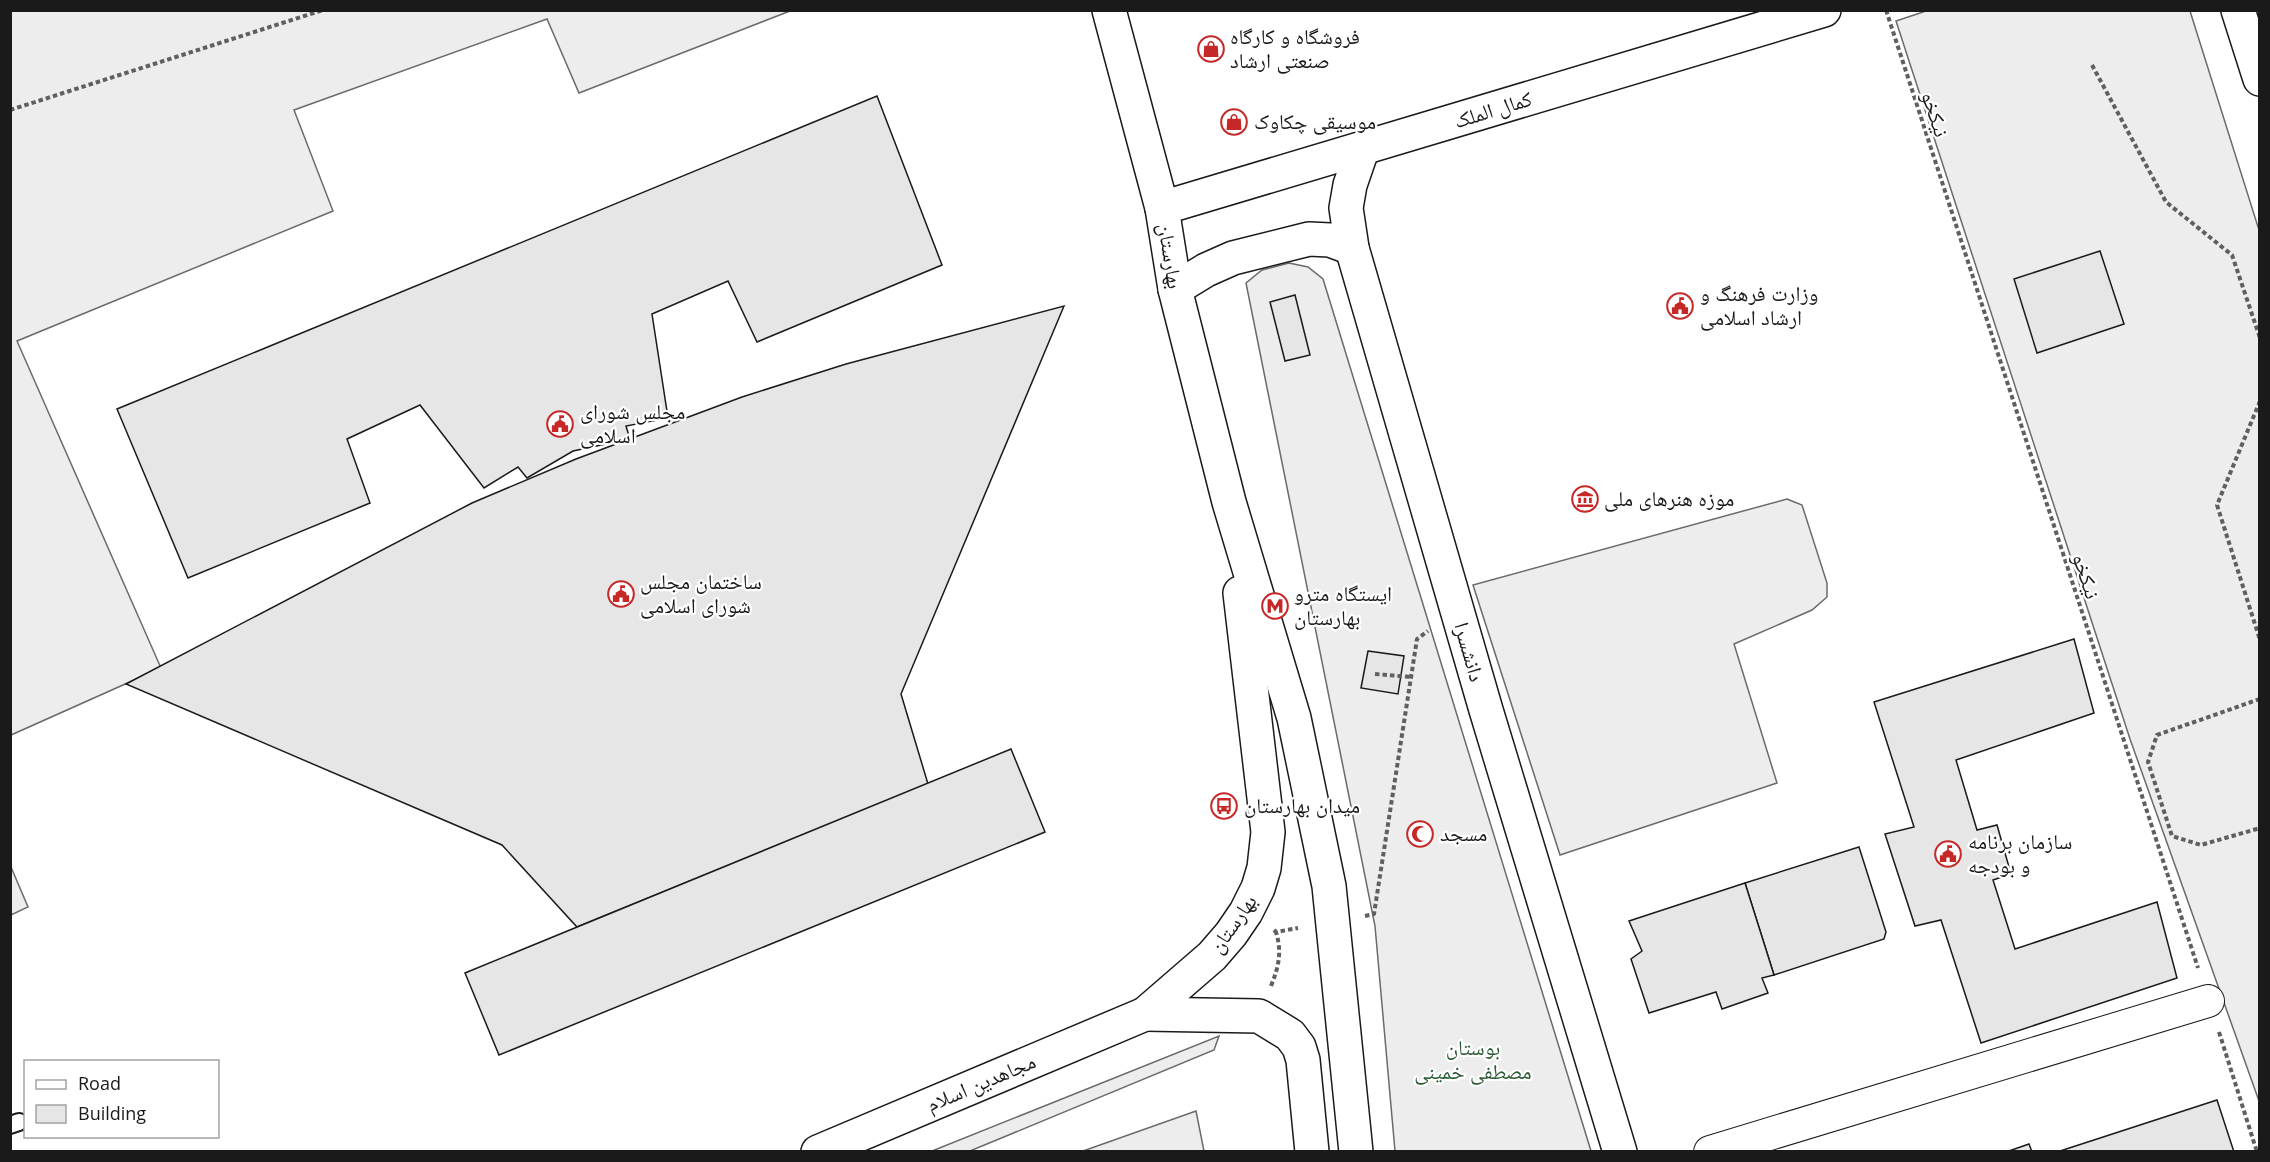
<svg xmlns="http://www.w3.org/2000/svg" width="2270" height="1162" font-family="'Open Sans','Noto Naskh Arabic',sans-serif">
  <rect width="100%" height="100%" fill="#fff"/>
  <g fill="#ededed" stroke="#6a6a6a" stroke-width="1.5">
    <path d="M1929 10 2190 11 2259 230V1101L2130 739 1896 21Z"/>
    <path d="M10 11H790L579 93 547 19 294 110 333 211 17 341 161 668 11 735Z"/>
    <path d="M1289 263 1308 267 1323 279 1591 1151H1395L1375 926 1246 283 1262 270Z"/>
    <path d="M1787 499 1802 505 1827 583V597L1812 610 1734 644 1777 783 1560 855 1473 585Z"/>
    <path d="M11 867 28 907 11 915H10Z"/>
    <path d="M1219 1036 1214 1050 970 1151H932Z"/>
    <path d="M1196 1111 1204 1151H1083Z"/>
  </g>
  <g fill="#e6e6e6" stroke="#1a1a1a" stroke-width="1.5">
    <path d="M877 96 942 265 757 342 728 281 652 314 668 418 626 426 630 439 573 451 527 478 518 467 484 488 420 405 347 439 370 503 188 578 117 409Z"/>
    <path d="M2100 251 2124 324 2037 353 2014 279Z"/>
    <path d="M1295 295 1310 355 1285 361 1270 302Z"/>
    <path d="M1064 306 901 694 928 784 577 927 502 845 126 684 472 503 576 459 742 397 846 364Z"/>
    <path d="M2074 639 2094 713 1956 760 1977 830 1997 825 2011 874 1993 880 2015 949 2157 902 2177 978 1981 1043 1941 920 1915 926 1885 834 1914 827 1874 702Z"/>
    <path d="M1368 651 1404 656 1398 694 1361 688Z"/>
    <path d="M1011 749 1045 832 499 1055 465 973Z"/>
    <path d="M1859 847 1886 932 1884 939 1774 975 1745 883Z"/>
    <path d="M1745 883 1774 975 1762 978 1768 993 1722 1009 1716 992 1649 1013 1631 959 1642 951 1629 921Z"/>
    <path d="M2217 1100 2234 1152H2057Z"/>
    <path d="M2029 1144 2032 1152H2006Z"/>
  </g>
  <g fill="none" stroke-linecap="round" stroke-linejoin="round">
    <g stroke="#1a1a1a" stroke-width="20">
      <path id="lane" d="M10 1125 19 1122"/>
    </g>
    <g stroke="#1a1a1a" stroke-width="34">
      <path id="street" d="M1710 1152 2208 1001"/>
    </g>
    <g stroke="#1a1a1a" stroke-width="36">
      <g id="secondary">
        <path d="M2238 10 2260 79"/>
        <path d="M1362 150 1350 185 1346 208 1352 248 1486 710 1620 1152"/>
        <path d="M1162 208 1824 10"/>
        <path d="M1175 289 1206 270 1233 258 1309 239 1330 240 1352 248"/>
      </g>
    </g>
    <g stroke="#1a1a1a" stroke-width="36">
      <g id="primary">
        <path d="M1109 10 1162 208 1175 289 1229 502 1294 718 1329 886 1356 1152"/>
        <path d="M1145 1014 1259 1016 1290 1035 1299 1047 1303 1060 1312 1152"/>
        <path d="M818 1152 1145 1014 1212 956 1231 934 1246 912 1258 888 1264 868 1268 832 1240 593"/>
      </g>
    </g>
    <g stroke="#5f5f5f" stroke-width="4" stroke-dasharray="4.5 3" stroke-linecap="butt">
      <path d="M1886 10 2198 968"/>
      <path d="M2092 65 2166 202 2232 255 2260 338"/>
      <path d="M10 110 323 10"/>
      <path d="M2260 401 2217 505 2260 640"/>
      <path d="M1375 674 1411 677"/>
      <path d="M2260 699 2157 735 2148 762 2172 836 2201 845 2260 828"/>
      <path d="M1365 916 1374 914 1417 639 1428 631"/>
      <path d="M1274 930 1276 932 1298 928"/>
      <path d="M1271 986C1279 966 1282 952 1276 932"/>
      <path d="M2219 1032 2257 1152"/>
    </g>
    <use href="#lane" stroke="#fff" stroke-width="16"/>
    <use href="#street" stroke="#fff" stroke-width="32"/>
    <use href="#secondary" stroke="#fff" stroke-width="33"/>
    <use href="#primary" stroke="#fff" stroke-width="33"/>
  </g>
  <defs>
    <g id="shop-ring" transform="scale(1.35)"><circle r="9.5" fill="#fff" stroke="#c62828" stroke-width="1.5"/><path d="M-5-2.5h2.3a2.7 3.5 0 0 1 5.4 0H5L5.5 6h-11ZM-1.5-2.5h3a1.5 2.3 0 0 0-3 0Z" fill="#c62828"/></g>
    <g id="civic-ring" transform="scale(1.35)"><circle r="9.5" fill="#fff" stroke="#c62828" stroke-width="1.5"/><path d="M-.6-6.5H3V-4.5H.6V-3L4-1V1h2V6H-6V1h2V-1L-.6-3ZM-1.2 2.5V6h2.4V2.5Z" fill="#c62828"/></g>
    <g id="museum-ring" transform="scale(1.35)"><circle r="9.5" fill="#fff" stroke="#c62828" stroke-width="1.5"/><path d="M0-6L6-3V-2H-6V-3ZM-5-1h2V3h-2ZM-1-1h2V3h-2ZM3-1h2V3H3ZM-6 4H6V6H-6Z" fill="#c62828"/></g>
    <g id="metro-ring" transform="scale(1.35)"><circle r="9.5" fill="#fff" stroke="#c62828" stroke-width="1.5"/><path d="M-5.5 5V-5H-3L0 0L3-5H5.5V5H3V-.5L0 4L-3-.5V5Z" fill="#c62828"/></g>
    <g id="bus-ring" transform="scale(1.35)"><circle r="9.5" fill="#fff" stroke="#c62828" stroke-width="1.5"/><path d="M-5-6H5V4H4V6H2V4H-2V6H-4V4H-5ZM-3.5-4V0h7V-4ZM-3.5 1.2v1.5H-2V1.2ZM2 1.2v1.5H3.5V1.2Z" fill="#c62828"/></g>
    <g id="mosque-ring" transform="scale(1.35)"><circle r="9.5" fill="#fff" stroke="#c62828" stroke-width="1.5"/><path d="M3.5-4.9A6 6 0 1 0 3.5 4.9A5 5 0 1 1 3.5-4.9Z" fill="#c62828"/></g>
  </defs>
  <g fill-rule="evenodd">
    <use href="#shop-ring" x="1211" y="49"/>
    <use href="#shop-ring" x="1234" y="122"/>
    <use href="#civic-ring" x="1680" y="306"/>
    <use href="#civic-ring" x="560" y="424"/>
    <use href="#museum-ring" x="1585" y="499"/>
    <use href="#civic-ring" x="621" y="594"/>
    <use href="#metro-ring" x="1275" y="606"/>
    <use href="#bus-ring" x="1224" y="806"/>
    <use href="#mosque-ring" x="1420" y="834"/>
    <use href="#civic-ring" x="1948" y="854"/>
  </g>
  <g text-anchor="middle" stroke-width="4.5" stroke-linejoin="round" paint-order="stroke">
    <g font-size="21" fill="#1a1a1a" stroke="#fff" text-anchor="start">
      <text x="1230" y="44">فروشگاه و کارگاه<tspan x="1230" dy="24">صنعتی ارشاد</tspan></text>
      <text x="1254" y="129">موسیقی چکاوک</text>
      <text x="1700" y="301">وزارت فرهنگ و<tspan x="1700" dy="24">ارشاد اسلامی</tspan></text>
      <text x="580" y="419">مجلس شورای<tspan x="580" dy="24">اسلامی</tspan></text>
      <text x="1604" y="506">موزه هنرهای ملی</text>
      <text x="640" y="589">ساختمان مجلس<tspan x="640" dy="24">شورای اسلامی</tspan></text>
      <text x="1294" y="601">ایستگاه مترو<tspan x="1294" dy="24">بهارستان</tspan></text>
      <text x="1244" y="813">میدان بهارستان</text>
      <text x="1440" y="841">مسجد</text>
      <text x="1968" y="849">سازمان برنامه<tspan x="1968" dy="24">و بودجه</tspan></text>
    </g>
    <g font-size="21" fill="#1a1a1a" stroke="#fff">
      <text transform="translate(1493 110) rotate(-17)" y="7">کمال الملک</text>
      <text transform="translate(1935 114) rotate(72)" y="7">نیکخو</text>
      <text transform="translate(1170 256) rotate(81)" y="7">بهارستان</text>
      <text transform="translate(2086 576) rotate(72)" y="7">نیکخو</text>
      <text transform="translate(1469 652) rotate(74)" y="7">دانشسرا</text>
      <text transform="translate(1233 924) rotate(-55)" y="7">بهارستان</text>
      <text transform="translate(981 1083) rotate(-23)" y="7">مجاهدین اسلام</text>
    </g>
    <g font-size="21" fill="#2b5a34" stroke="#fff">
      <text x="1473" y="1055">بوستان<tspan x="1473" dy="24">مصطفی خمینی</tspan></text>
    </g>
  </g>
  <rect width="2270" height="1162" fill="none" stroke="#1a1a1a" stroke-width="24"/>
  <rect x="24" y="1060" width="195" height="78" fill="#ffffff" stroke="#a3a3a3" stroke-width="1.5"/>
  <rect x="36" y="1080" width="30" height="9" fill="#ffffff" stroke="#a3a3a3" stroke-width="1.5"/>
  <text x="78" y="1090" font-size="18" fill="#1a1a1a">Road</text>
  <rect x="36" y="1105" width="30" height="18" fill="#e6e6e6" stroke="#a3a3a3" stroke-width="1.5"/>
  <text x="78" y="1120" font-size="18" fill="#1a1a1a">Building</text>
</svg>
